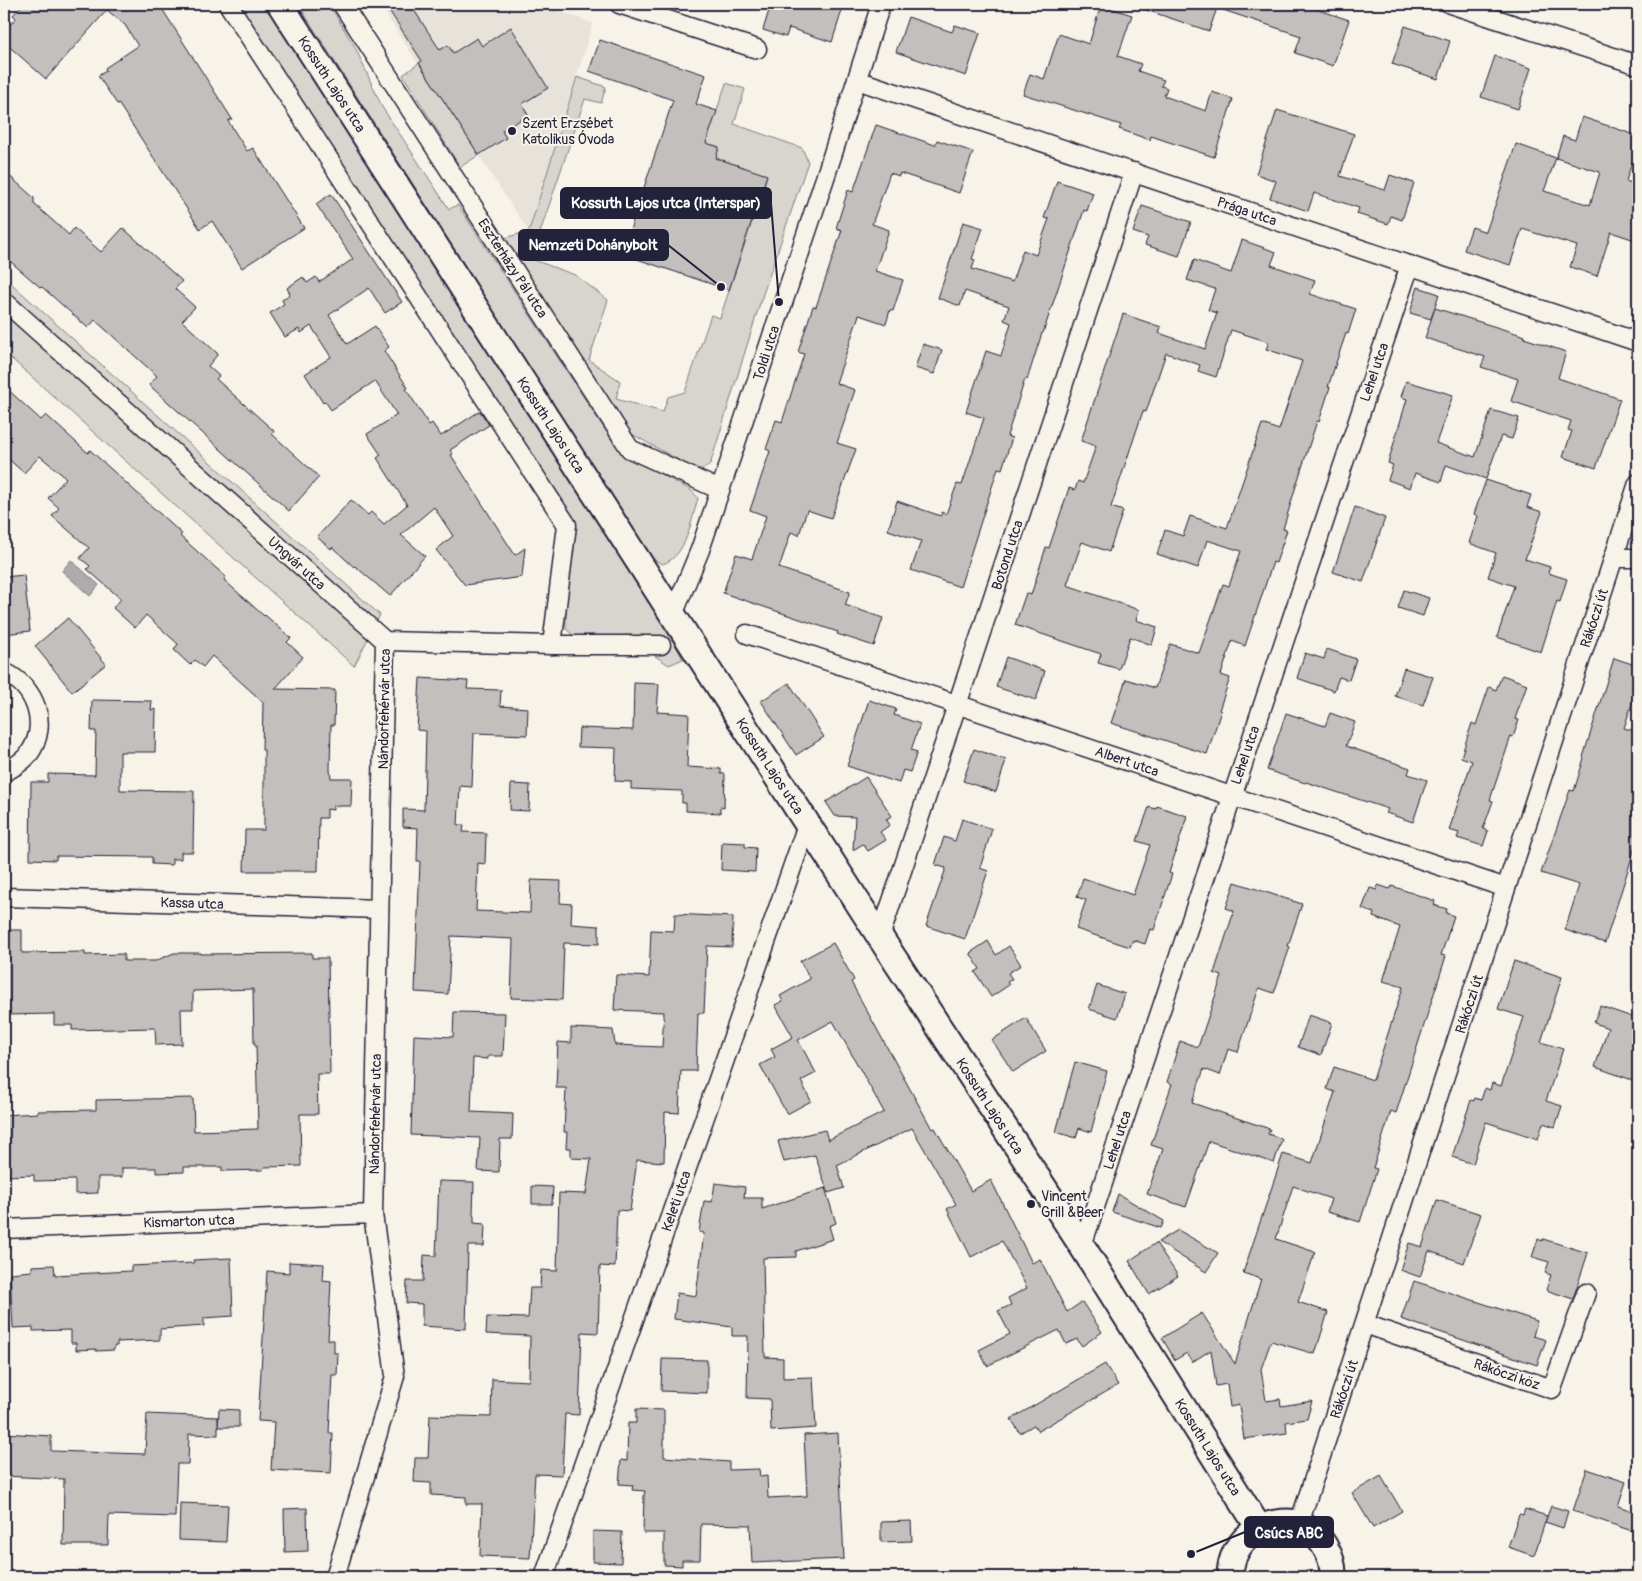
<svg xmlns="http://www.w3.org/2000/svg" width="1642" height="1581" font-family="Pangolin,sans-serif">
  <rect width="100%" height="100%" fill="#f7f3e8"/>
  <filter id="ink" filterUnits="userSpaceOnUse"><feTurbulence type="fractalNoise" baseFrequency=".02" numOctaves="2"/><feDisplacementMap in="SourceGraphic" scale="10" xChannelSelector="R" yChannelSelector="G"/><feConvolveMatrix kernelMatrix="1 2 1 2 8 2 1 2 1" color-interpolation-filters="sRGB"/></filter>
  <g filter="url(#ink)">
    <path fill="#e7e3db" d="M379 4H538L593 23 529 232Z"/>
    <g fill="#d8d5cf" stroke="#7d7c85">
      <path d="M237 4H267L377 180 667 630 683 659 669 665 652 654 629 635 576 638 566 629V607L572 515Z"/>
      <path d="M298 4H329L356 49 382 107 449 209 458 205 613 442 626 456 691 490 698 498C691 521 687 555 663 564L652 559Z"/>
      <path d="M419 63 479 155 460 167 403 75Z"/>
      <path d="M577 77 606 87 601 103 585 99 531 259 575 275 608 300 589 360 620 381 616 399 663 412 668 397 685 392 711 315 720 318 767 176 716 158 719 147 706 143 726 83 745 89 734 124 802 148 808 162 761 300 710 465 703 469 693 468 630 433 586 364 553 316 505 238 529 231Z"/>
      <path d="M4 277 380 615 354 666 4 352Z"/>
    </g>
    <path fill="#aeabad" stroke="#76747f" d="M71 560 99 585 90 596 62 571Z"/>
    <g fill="#c2bfbd" stroke="#22223b" fill-rule="evenodd">
      <path d="M23 4H159L232 119 228 121 247 151 253 148 304 228 242 268 212 221 200 229 118 103 117 104 98 76 106 71 105 68 138 46 125 25 107 10 46 79 4 42V32L16 18 13 15Z"/>
      <path d="M385 4H410L440 50 448 45 453 53 477 38 482 46 511 27 548 88 522 104 528 115 502 131 506 138 479 155 419 63 422 61Z"/>
      <path d="M771 4H844L832 42 789 28 786 37 763 30Z"/>
      <path d="M1138 4H1301L1349 20 1333 66 1295 53 1301 36 1217 8 1209 31 1137 7Z"/>
      <path d="M1101 5 1132 15 1118 56 1141 64 1138 71 1164 80 1161 86 1167 88 1164 96 1206 111 1212 92 1233 99 1214 157 1151 136 1150 140 1119 129 1121 125 1023 94 1030 74 1044 79 1059 34 1089 44Z"/>
      <path d="M908 17 952 32 955 25 980 33 966 76 896 52Z"/>
      <path d="M1405 26 1450 41 1438 79 1392 64Z"/>
      <path d="M600 40 706 75 696 104 717 111 706 143 719 147 716 158 767 175 729 290 622 254 673 100 589 71Z"/>
      <path d="M1495 56 1531 68 1518 109 1481 97Z"/>
      <path d="M1277 110 1354 134 1340 176 1385 190 1390 175 1414 183 1402 220 1391 216 1388 224 1357 214 1359 208 1314 193 1308 211 1270 198 1276 181 1256 174Z"/>
      <path d="M1582 117 1638 136V144L1626 181 1638 185V241L1611 232 1597 276 1570 267 1577 246 1522 229 1510 265 1464 250 1472 227 1486 232 1516 144 1556 158 1563 136 1575 140ZM1556 158 1600 172 1590 205 1544 191Z"/>
      <path d="M876 125 935 145 937 140 973 152 959 193 900 173 899 176 890 173 872 224 889 230 875 271 903 280 893 311 890 310 886 324 859 315 836 383 855 390 837 443 856 449 831 518 807 510 799 535 791 532 779 568 850 592 845 605 883 618 874 646 837 634 838 632 723 593 736 554 752 559 766 516 750 510 770 451 766 449 776 420 782 422 804 354 798 352 813 306 816 307 842 230 836 228 848 190 853 192Z"/>
      <path d="M4 171 34 198V204L69 235 74 228 101 252 123 228 182 281 175 289 195 307 182 321 218 354 208 366 219 376 216 379 274 431 272 434 319 477 289 511 149 385 157 376 95 320 88 328 42 287 41 288 4 256Z"/>
      <path d="M1057 181 1093 193 1087 211 1084 210 1043 333H1042L1027 380 1025 379 1007 436 1012 438 1002 469 998 468 960 587 911 570 921 541 888 530 897 501 941 516 942 512 946 514 957 484 962 485 984 418 966 412 986 351 1001 356 1011 323 1004 320 1009 306 965 291 960 306 938 298 963 222 983 228 972 259 975 260 972 269 1012 282 1023 250 1036 255 1049 219 1044 218Z"/>
      <path d="M331 194 402 302 385 313 369 288 329 315 347 344 375 326 389 347 384 351 408 388 406 389 429 425 432 423 441 436 480 411 489 425 450 450 453 454 451 455 515 555 525 548 522 577 465 585 436 550 453 536 434 507 401 535 425 556 390 596 355 566 354 567 332 547 331 549 317 537 351 500 368 515 371 512 384 524 407 505 377 458 381 455 367 434 397 415 375 381 331 410 325 401 323 403 305 374 331 357 311 326 301 333 299 329 285 337 270 313 284 304 282 300 290 294 287 288 303 277 307 283 316 277 319 282 353 259 316 204Z"/>
      <path d="M1142 206 1191 222 1179 256 1145 245 1148 237 1133 232Z"/>
      <path d="M1242 240 1276 252 1271 265 1315 280 1310 294 1356 309 1348 334 1346 333 1328 387H1330L1319 422 1317 421 1296 486 1283 529 1287 530 1276 563 1273 562 1245 646 1232 641 1221 675 1230 678 1219 710 1221 711 1207 754 1111 723 1126 679 1155 688 1170 644 1199 653 1223 584 1229 586 1241 551 1207 540 1198 568 1157 554 1165 530 1183 536 1190 516 1227 528 1262 424 1279 430 1302 361 1266 349 1269 342 1231 330 1216 377 1198 371 1200 365 1166 353 1146 412 1143 411 1111 507 1123 511 1109 552 1082 542 1067 585 1139 610 1136 620 1157 627 1152 645 1130 637 1119 669 1098 663 1101 654 1015 625 1026 593 1031 595 1046 547 1049 548 1069 488 1075 490 1078 481 1083 483 1096 446 1081 441 1123 314 1161 327 1159 333 1205 349 1217 313 1208 310 1215 289 1187 280 1194 260 1231 273Z"/>
      <path d="M1418 287 1439 294 1431 319 1410 313Z"/>
      <path d="M1435 308 1525 336 1524 338 1566 352 1558 378 1620 399 1596 468 1563 457 1572 431 1568 430 1571 421 1511 401 1518 379 1481 367 1485 357 1425 338Z"/>
      <path d="M923 344 942 350 934 374 915 368Z"/>
      <path d="M1406 381 1453 395 1436 443 1475 457 1491 410 1519 418 1512 439 1501 436 1486 479 1446 465 1441 482 1415 473 1410 488 1388 480 1393 465 1388 463 1407 399 1401 397Z"/>
      <path d="M4 386 41 420 46 415 88 453 90 450 182 534 180 536 226 577 224 580 264 616 265 615 291 638 287 642 303 657 275 689 335 690 334 725H331L330 770 331 778H352L351 806H333V810L327 809V818H319L318 871H244L245 830H264V750H262L263 702 212 656 203 667 195 660 190 665 174 650 178 644 146 615 135 628 113 608 121 599 87 569 90 566 80 558 89 548 52 516 59 508 48 498 66 478 40 456 24 473 4 455Z"/>
      <path d="M1486 480 1531 495 1527 507 1542 512 1525 559 1550 567 1548 573 1567 579 1560 602 1557 601 1541 652 1497 637 1514 586 1488 577 1496 553 1469 543 1478 516 1474 514Z"/>
      <path d="M1355 507 1385 518 1363 582 1333 572Z"/>
      <path d="M24 575 30 631 4 634V577Z"/>
      <path d="M1404 590 1429 598 1423 616 1398 608Z"/>
      <path d="M68 618 106 664 72 692 35 646Z"/>
      <path d="M1327 649 1356 659 1349 680 1339 677 1334 691 1297 678 1305 653 1324 659Z"/>
      <path d="M1006 657 1045 671 1036 700 996 687Z"/>
      <path d="M1614 658 1638 666V685L1624 728 1638 732V838L1605 943 1565 930 1579 885 1541 873 1570 790 1574 791 1584 758 1583 757Z"/>
      <path d="M1404 668 1433 677 1423 705 1395 696Z"/>
      <path d="M1502 675 1527 684 1515 719 1519 720 1513 737 1511 736 1490 800 1493 801 1483 829 1488 831 1483 846 1457 838 1459 833 1449 830 1472 761 1461 757 1472 723 1476 725 1489 687 1496 690Z"/>
      <path d="M420 678 468 681 467 689 501 690 500 706 528 708 527 735 474 733 472 787 460 786 458 825H464L463 832 486 833 485 864 478 863 476 911 530 913 531 880 561 881 560 903 572 904 571 924 599 926V944L564 943 562 1000 511 998 513 939 451 936 448 994 415 992 420 861H417L418 828 403 827V809L424 810 426 731 417 730Z"/>
      <path d="M634 683 659 684 657 712 689 714 687 767 721 769V774H725L724 808 720 807V813L686 811V803H682V791L631 789V782L615 781 616 748 578 747 579 728 633 730Z"/>
      <path d="M789 683 824 737 796 755 761 701Z"/>
      <path d="M92 700 152 701 151 710 156 709 155 752H120V790L194 791 193 852H181V859H172V865L152 864V857L56 856V860L30 859 31 782H48V774L95 775 96 731H91Z"/>
      <path d="M869 700 896 709 894 715 920 724 911 750 917 752 910 772 903 770 899 783 847 766Z"/>
      <path d="M1286 713 1325 726 1330 713 1355 722 1346 746 1410 768 1408 774 1427 780 1413 822 1386 813 1388 809 1306 782 1305 783 1267 770Z"/>
      <path d="M974 749 1006 760 996 792 963 781Z"/>
      <path d="M866 777 892 816 886 819 890 825 880 832 886 840 868 851 863 844 853 850 855 817 835 816 826 802Z"/>
      <path d="M511 784 530 785 529 811 510 810Z"/>
      <path d="M1157 806 1187 816 1169 873 1172 874 1154 930 1150 929 1145 944 1133 940 1130 947 1076 929 1086 900 1077 897 1083 878 1133 895 1150 845 1137 841 1149 807 1156 809Z"/>
      <path d="M962 819 992 829 980 868 988 871 965 939 926 926 946 868 935 865 944 837 955 841Z"/>
      <path d="M722 842 745 843V847L756 848 755 872 721 870Z"/>
      <path d="M1235 882 1302 904 1288 946 1290 947 1274 993 1259 988 1238 1052 1228 1049 1220 1075 1204 1069 1192 1103 1270 1129 1268 1134 1282 1139 1274 1163 1209 1141 1186 1207 1147 1194 1163 1149 1151 1145 1172 1084 1167 1082 1180 1041 1198 1047 1222 976 1214 973 1234 911 1226 908Z"/>
      <path d="M1378 885 1390 889 1392 886 1435 901 1434 905 1447 909 1446 913 1454 916 1441 955 1446 956 1396 1113 1391 1111 1373 1168 1377 1169 1360 1222 1327 1212 1331 1199 1293 1186 1276 1239 1315 1252 1298 1302 1328 1312 1315 1354 1271 1341 1261 1369 1266 1401 1280 1399 1281 1406 1312 1401 1307 1419 1286 1422 1287 1433 1244 1439 1239 1405 1230 1407 1227 1384 1216 1386 1211 1350 1192 1362 1187 1353 1175 1360 1162 1338 1202 1313 1235 1364 1261 1279 1243 1273 1283 1154 1312 1163 1335 1092 1327 1089 1334 1067 1373 1080 1403 987 1383 981 1400 927 1373 917 1374 913 1362 909 1370 888 1377 890Z"/>
      <path d="M675 914 733 917 732 947 707 946 704 1013H698L696 1071H681L679 1113 665 1112 664 1162 637 1160 630 1211 617 1210 615 1267 600 1266 598 1333 582 1332 579 1415 565 1414 562 1475 535 1474 530 1558 480 1556 482 1504H466V1497L431 1495V1483L414 1482 415 1458H428L430 1415 491 1417 492 1379 529 1381 530 1336 486 1334 487 1317 528 1318 530 1288H540L541 1270 557 1271 559 1193 586 1194 591 1159 571 1158V1148H566L567 1132H564L566 1088H556L558 1042 571 1043V1028L613 1030 615 1045 662 1047 664 1012 614 1010 616 975 649 977 651 930 674 931Z"/>
      <path d="M4 930H22V953L85 952V955L124 954V961H155L174 953H201V954L312 953V958H328L330 1074H317L318 1114H300L301 1166 264 1167 263 1170 222 1171V1167H184V1172L156 1173V1168H122V1177H98V1193L75 1194V1180L34 1181V1175L4 1176V1115L38 1113V1111L96 1110V1100L193 1098 194 1131 258 1129 256 1044H254L253 989 193 991V1009H181L182 1044 156 1045 155 1028 72 1030V1025H54V1014L4 1015Z"/>
      <path d="M988 941 996 955 1009 946 1021 965 1008 973 1012 979 1007 982 1009 985 991 997 975 972 980 969 970 953Z"/>
      <path d="M833 943 854 980 851 982 932 1129 935 1128 971 1191 991 1180 1032 1263 1040 1259 1067 1312 1082 1302 1102 1332 1082 1346 1077 1339 1066 1344 1059 1330 987 1366 979 1350 1010 1334 998 1311 1011 1305 1008 1298 1027 1288 1002 1241 971 1257 947 1209 956 1204 912 1128 837 1165 844 1188 828 1193 815 1155 784 1162 778 1141 825 1130 828 1140 884 1112 833 1021 798 1040 816 1073 801 1081 811 1101 787 1114 760 1065 775 1057 771 1049 793 1037 775 1005 783 1001 780 996 810 979 800 961Z"/>
      <path d="M1514 961 1562 977 1541 1042 1563 1049 1546 1101 1562 1106 1555 1127 1543 1123 1538 1139 1486 1122 1473 1164 1452 1157 1471 1100 1474 1101 1475 1098 1481 1100 1485 1088 1490 1090 1492 1083 1501 1086 1524 1017 1498 1009Z"/>
      <path d="M1097 985 1125 994 1117 1018 1089 1009Z"/>
      <path d="M1600 1006 1638 1019V1082L1595 1067 1608 1028 1594 1023Z"/>
      <path d="M454 1012 505 1013 503 1056H488V1059L473 1058 471 1112 513 1114 512 1139H500L499 1172 478 1171 480 1138 411 1135 414 1035 453 1037Z"/>
      <path d="M1309 1015 1332 1023 1321 1055 1298 1047Z"/>
      <path d="M1026 1018 1046 1051 1013 1072 992 1040Z"/>
      <path d="M1075 1062 1107 1071 1091 1132 1079 1128 1076 1138 1056 1132Z"/>
      <path d="M439 1181 474 1182 473 1215 474 1216V1223L485 1224 484 1246H468L466 1329 422 1326V1304L406 1303 407 1281H423L424 1255 436 1256Z"/>
      <path d="M715 1183 745 1187 744 1198H762V1209L825 1188 836 1223 829 1226 833 1239 796 1251V1257L763 1258 765 1357 783 1358V1378L813 1377 816 1428 771 1431 770 1399 747 1398 748 1336H732V1327L674 1319 677 1293 696 1296 704 1233 699 1232 704 1201 712 1202Z"/>
      <path d="M532 1186 553 1187 552 1204H532Z"/>
      <path d="M1118 1194 1164 1221 1161 1228 1112 1212Z"/>
      <path d="M1437 1200 1481 1214 1464 1263 1429 1251 1420 1277 1400 1270 1409 1243 1422 1247Z"/>
      <path d="M1178 1230 1218 1253 1206 1272 1158 1242Z"/>
      <path d="M1538 1239 1542 1241 1543 1239 1588 1253 1573 1299 1546 1290 1551 1275 1545 1273 1549 1262 1532 1257Z"/>
      <path d="M1156 1243 1178 1276 1149 1294 1129 1261Z"/>
      <path d="M231 1258 233 1316 204 1318V1326L160 1329V1340L117 1342V1346H114V1350L96 1351V1349L76 1350V1343H71V1330L33 1331V1327L13 1328 10 1273 32 1271V1266L54 1265 55 1275 131 1271V1266L194 1263 193 1260Z"/>
      <path d="M289 1262 324 1264 323 1280 331 1281 328 1340H334V1353H338L337 1375H332L329 1433H333L331 1473 271 1470 274 1422 258 1421 267 1271 289 1273Z"/>
      <path d="M1414 1281 1537 1321 1533 1336 1546 1340 1537 1365 1401 1319Z"/>
      <path d="M662 1359 707 1360V1393L661 1391Z"/>
      <path d="M1105 1364 1118 1385 1038 1431 1034 1425 1020 1433 1011 1419Z"/>
      <path d="M219 1409 239 1410V1427H218Z"/>
      <path d="M636 1409 664 1410V1457L729 1462V1470L759 1469 760 1477 767 1476 768 1498 807 1496 804 1435 838 1433 844 1559 752 1563 750 1525 701 1524 700 1560H682V1566L664 1565V1533H643L644 1495 645 1491 632 1490 633 1485 619 1484 621 1460 627 1461 628 1423H636Z"/>
      <path d="M147 1414 218 1417V1435L189 1434 188 1464H177L175 1517 109 1515 108 1545H63L64 1479 4 1476V1433L51 1436V1451L145 1454Z"/>
      <path d="M1587 1469 1626 1482 1618 1506 1638 1513V1533L1573 1511Z"/>
      <path d="M1381 1476 1402 1511 1373 1528 1352 1493Z"/>
      <path d="M180 1503 228 1505 226 1542 179 1540Z"/>
      <path d="M1551 1506 1568 1511 1563 1528 1545 1522Z"/>
      <path d="M307 1508 308 1551 285 1552 284 1509Z"/>
      <path d="M1525 1509 1547 1516 1534 1556 1508 1547 1519 1514 1523 1515Z"/>
      <path d="M911 1521 912 1541 881 1542V1522Z"/>
      <path d="M593 1531 622 1532 621 1563 593 1562Z"/>
    </g>
    <g fill="none" stroke-linecap="round" stroke-linejoin="round">
      <g stroke="#22223b" stroke-width="21">
        <g id="street">
          <path d="M228 4 567 525 552 645"/>
          <path d="M342 4 630 449 720 490"/>
          <path d="M619 4 757 49"/>
          <path d="M1450 4 1638 65"/>
          <path d="M857 80 1638 342"/>
          <path d="M4 301 385 641 552 645H661"/>
          <path d="M1614 558H1638"/>
          <path d="M673 615 700 550 825 178 881 4"/>
          <path d="M747 634 1506 888"/>
          <path d="M4 672C35 686 50 724 29 754 22 762 13 768 4 772"/>
          <path d="M4 897 379 909"/>
          <path d="M880 937 1134 172"/>
          <path d="M4 1229 373 1214"/>
          <path d="M1082 1246 1410 265"/>
          <path d="M1365 1324 1552 1389 1586 1293"/>
          <path d="M1299 1524 1638 483"/>
          <path d="M335 1577 395 1376 373 1214 385 641"/>
          <path d="M544 1577 807 825"/>
        </g>
      </g>
      <g stroke="#22223b" stroke-width="29">
        <g id="secondary">
          <path d="M280 4 880 937 1082 1246 1259 1528"/>
          <path d="M1230 1577C1230 1549 1249 1528 1276 1523 1283 1522 1292 1521 1299 1524 1320 1532 1334 1556 1333 1577"/>
        </g>
      </g>
      <use href="#street" stroke="#f7f3e8" stroke-width="18"/>
      <use href="#secondary" stroke="#f7f3e8" stroke-width="25"/>
    </g>
  </g>
  <g fill="#22223b" stroke="#f7f3e8" stroke-width="2">
    <circle cx="512" cy="131" r="5"/>
    <circle cx="1031" cy="1204" r="5"/>
  </g>
  <g text-anchor="middle" stroke-width="4" stroke-linejoin="round" paint-order="stroke">
    <g font-size="14" fill="#22223b" stroke="#f7f3e8">
      <text transform="translate(332 84) rotate(57)" y="5">Kossuth Lajos utca</text>
      <text transform="translate(1247 211) rotate(19)" y="5">Prága utca</text>
      <text transform="translate(513 268) rotate(57)" y="5">Eszterházy Pál utca</text>
      <text transform="translate(766 353) rotate(-72)" y="5">Toldi utca</text>
      <text transform="translate(1374 372) rotate(-71)" y="5">Lehel utca</text>
      <text transform="translate(551 425) rotate(57)" y="5">Kossuth Lajos utca</text>
      <text transform="translate(1007 555) rotate(-72)" y="5">Botond utca</text>
      <text transform="translate(297 563) rotate(42)" y="5">Ungvár utca</text>
      <text transform="translate(1594 618) rotate(-72)" y="5">Rákóczi út</text>
      <text transform="translate(384 709) rotate(-89)" y="5">Nándorfehérvár utca</text>
      <text transform="translate(1245 755) rotate(-71)" y="5">Lehel utca</text>
      <text transform="translate(1127 761) rotate(19)" y="5">Albert utca</text>
      <text transform="translate(770 766) rotate(57)" y="5">Kossuth Lajos utca</text>
      <text transform="translate(192 903) rotate(2)" y="5">Kassa utca</text>
      <text transform="translate(1469 1004) rotate(-72)" y="5">Rákóczi út</text>
      <text transform="translate(990 1106) rotate(57)" y="5">Kossuth Lajos utca</text>
      <text transform="translate(375 1114) rotate(-89)" y="5">Nándorfehérvár utca</text>
      <text transform="translate(1117 1140) rotate(-72)" y="5">Lehel utca</text>
      <text transform="translate(676 1201) rotate(-71)" y="5">Keleti utca</text>
      <text transform="translate(189 1221) rotate(-2)" y="5">Kismarton utca</text>
      <text transform="translate(1507 1374) rotate(19)" y="5">Rákóczi köz</text>
      <text transform="translate(1344 1389) rotate(-72)" y="5">Rákóczi út</text>
      <text transform="translate(1208 1447) rotate(58)" y="5">Kossuth Lajos utca</text>
    </g>
    <g font-size="14" fill="#22223b" stroke="#f7f3e8" text-anchor="start">
      <text x="522" y="128">Szent Erzsébet<tspan x="522" dy="16">Katolikus Óvoda</tspan></text>
      <text x="1041" y="1201">Vincent<tspan x="1041" dy="16">Grill &amp;Beer</tspan></text>
    </g>
  </g>
  <path fill="none" stroke="#22223b" stroke-width="2" d="M779 302L771 203M721 287L668 245M1191 1554L1245 1532"/>
  <g fill="#22223b" stroke="#f7f3e8" stroke-width="2">
    <circle cx="779" cy="302" r="5"/>
    <circle cx="721" cy="287" r="5"/>
    <circle cx="1191" cy="1554" r="5"/>
  </g>
  <g fill="#22223b" stroke="#22223b" stroke-width="2">
    <rect x="561" y="188" width="210" height="30" rx="5"/>
    <rect x="519" y="230" width="149" height="30" rx="5"/>
    <rect x="1245" y="1517" width="88" height="30" rx="5"/>
  </g>
  <g font-size="15" text-anchor="middle" font-weight="bold" fill="#fff">
    <text x="666" y="208">Kossuth Lajos utca (Interspar)</text>
    <text x="593" y="250">Nemzeti Dohánybolt</text>
    <text x="1289" y="1538">Csúcs ABC</text>
  </g>
  <rect width="1642" height="1581" fill="none" stroke="#f7f3e8" stroke-width="20"/>
  <rect x="10" y="10" width="1622" height="1561" fill="none" stroke="#22223b" stroke-width="2" filter="url(#ink)"/>
</svg>
